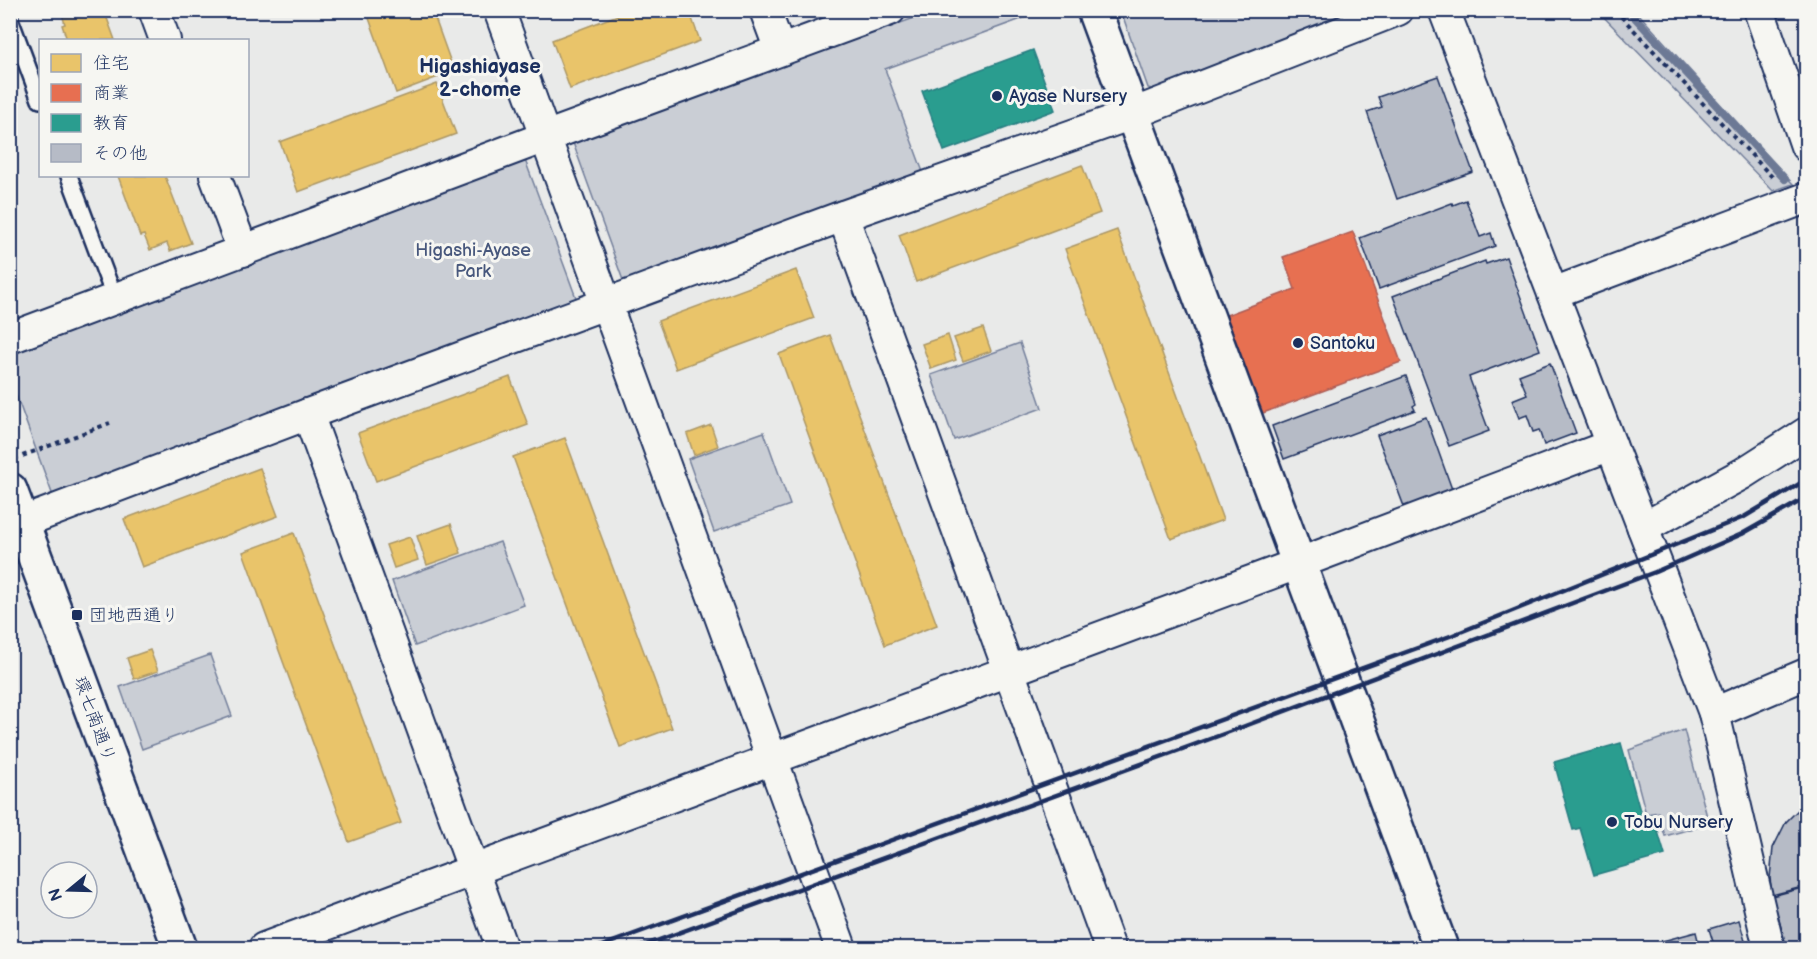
<svg xmlns="http://www.w3.org/2000/svg" width="1817" height="959" font-family="'Balsamiq Sans','Klee One',sans-serif">
  <rect width="100%" height="100%" fill="#e9eae9"/>
  <filter id="ink" filterUnits="userSpaceOnUse"><feTurbulence type="fractalNoise" baseFrequency=".0167" numOctaves="2"/><feDisplacementMap in="SourceGraphic" scale="12" xChannelSelector="R" yChannelSelector="G"/><feConvolveMatrix kernelMatrix="1 2 1 2 8 2 1 2 1" color-interpolation-filters="sRGB"/></filter>
  <g filter="url(#ink)">
    <g fill="#caced5" stroke="#727e9a" stroke-width="1.5">
      <path d="M934 11H1043L885 69 923 172 624 283 572 140Z"/>
      <path d="M1121 11H1370L1158 91 1148 88Z"/>
      <path d="M1598 11H1636L1793 184 1773 191Z"/>
      <path d="M525 160 578 303 53 496 11 381V350Z"/>
      <path d="M1020 343 1042 408 954 440 931 375Z"/>
      <path d="M764 432 790 505 714 532 688 459Z"/>
      <path d="M500 542 524 605 415 646 392 581Z"/>
      <path d="M210 655 232 716 142 749 120 687Z"/>
      <path d="M1684 730 1709 824 1665 836 1658 812 1646 814 1629 750Z"/>
    </g>
    <g fill="#e9c46a" stroke="#ab9766" stroke-width="1.5">
      <path d="M104 10 115 40H67L62 25 65 24 61 11Z"/>
      <path d="M366 10H432L454 71 396 93Z"/>
      <path d="M631 10H689L700 41 570 89 552 40Z"/>
      <path d="M437 84 456 134 298 192 280 142Z"/>
      <path d="M1082 165 1100 213 916 282 899 235Z"/>
      <path d="M118 176H165L191 243 170 251 167 243 150 250 144 235 140 236Z"/>
      <path d="M1117 230 1223 520 1171 539 1065 249Z"/>
      <path d="M796 270 814 318 676 369 658 321Z"/>
      <path d="M983 328 991 351 963 361 954 338Z"/>
      <path d="M830 335 937 625 885 645 779 354Z"/>
      <path d="M948 335 956 360 931 369 922 344Z"/>
      <path d="M510 377 528 425 376 481 358 433Z"/>
      <path d="M711 425 718 446 694 455 687 434Z"/>
      <path d="M565 438 672 728 620 747 513 457Z"/>
      <path d="M260 468 278 516 142 567 124 519Z"/>
      <path d="M451 524 461 553 427 565 417 536Z"/>
      <path d="M294 533 401 823 349 842 243 552Z"/>
      <path d="M410 537 418 560 394 568 386 545Z"/>
      <path d="M150 650 158 671 134 679 127 658Z"/>
    </g>
    <path fill="#e76f51" stroke="#aa5c55" stroke-width="1.5" d="M1353 232 1401 362 1263 413 1256 395 1253 396 1224 316 1295 289 1283 257Z"/>
    <g fill="#2a9d8f" stroke="#267c80" stroke-width="1.5">
      <path d="M1033 50 1055 110 944 151 922 91Z"/>
      <path d="M1621 743 1642 818 1653 815 1665 855 1594 875 1580 828 1573 830 1554 762Z"/>
    </g>
    <g fill="none" stroke-linecap="round" stroke-linejoin="round">
      <path stroke="#6c7995" stroke-width="8" d="M1628 10 1785 179"/>
    </g>
    <g fill="#b6bbc6" stroke="#1b2f5e" stroke-width="1.5">
      <path d="M1438 76 1473 172 1397 199 1367 112 1382 107 1378 97Z"/>
      <path d="M1466 200 1480 237 1491 233 1495 246 1379 289 1360 238 1452 203 1453 205Z"/>
      <path d="M1506 257 1540 350 1469 377 1489 431 1449 446 1393 296 1485 261 1486 264Z"/>
      <path d="M1550 363 1576 433 1544 445 1539 430 1533 432 1527 415 1519 418 1512 400 1527 394 1519 375Z"/>
      <path d="M1406 376 1416 404 1413 406 1415 410 1284 459 1272 426Z"/>
      <path d="M1426 417 1453 492 1405 509 1377 435Z"/>
      <path d="M1806 802V886L1772 895 1770 878 1773 848 1786 822Z"/>
      <path d="M1806 887V948H1787L1772 896Z"/>
      <path d="M1739 920 1747 948H1715L1709 929Z"/>
      <path d="M1696 932 1700 948H1645L1644 946Z"/>
      <path d="M1411 941 1414 948H1392Z"/>
    </g>
    <g fill="none" stroke-linecap="round" stroke-linejoin="round">
      <g stroke="#1b2f5e" stroke-width="20">
        <g id="service">
          <path d="M10 19 40 100"/>
          <path d="M69 176 115 299"/>
        </g>
      </g>
      <g stroke="#1b2f5e" stroke-width="34">
        <g id="minor">
          <path d="M154 10 165 40"/>
          <path d="M499 10 841 948"/>
          <path d="M765 10 780 50"/>
          <path d="M1444 10 1714 713 1769 948"/>
          <path d="M1759 10 1806 146"/>
          <path d="M215 176 243 251"/>
          <path d="M843 216 1110 948"/>
          <path d="M1553 293 1806 198"/>
          <path d="M10 338 545 137 890 10"/>
          <path d="M308 414 502 948"/>
          <path d="M10 527 308 414 843 216 1132 114 1398 10"/>
          <path d="M1643 528 1742 474 1806 433"/>
          <path d="M1714 713 1806 674"/>
          <path d="M264 948 1297 564 1611 445"/>
        </g>
      </g>
      <g stroke="#1b2f5e" stroke-width="38">
        <g id="tertiary">
          <path d="M1094 10 1441 948"/>
          <path d="M10 490 180 948"/>
        </g>
      </g>
      <g stroke="#1b2f5e" stroke-width="4" stroke-dasharray="4.5 4.5" stroke-linecap="butt">
        <path d="M1615 10 1775 180"/>
        <path d="M14 459 110 423"/>
      </g>
      <use href="#service" stroke="#f6f6f2" stroke-width="15"/>
      <use href="#minor" stroke="#f6f6f2" stroke-width="30"/>
      <use href="#tertiary" stroke="#f6f6f2" stroke-width="33"/>
      <g stroke="#1b2f5e" stroke-width="4.5">
        <path d="M596 948 1453 635 1744 517 1806 480"/>
        <path d="M637 948 1229 732 1655 572 1742 534 1806 498"/>
      </g>
    </g>
  </g>
  <g fill="#1b2f5e" stroke="#f6f6f2" stroke-width="2">
    <circle cx="997" cy="96" r="6"/>
    <circle cx="1298" cy="343" r="6"/>
    <rect x="71" y="609" width="12" height="12" rx="3"/>
    <circle cx="1612" cy="822" r="6"/>
  </g>
  <g text-anchor="middle" stroke-width="6" stroke-linejoin="round" paint-order="stroke">
    <g font-size="18" fill="#1b2f5e" stroke="#f6f6f2" text-anchor="start">
      <text x="1009" y="102">Ayase Nursery</text>
      <text x="1310" y="349">Santoku</text>
      <text x="89" y="621">団地西通り</text>
      <text x="1624" y="828">Tobu Nursery</text>
    </g>
    <g font-size="18" fill="#47577c" stroke="#f6f6f2">
      <text x="473" y="256">Higashi-Ayase<tspan x="473" dy="21">Park</tspan></text>
    </g>
    <g font-size="18" fill="#1b2f5e" stroke="#f6f6f2">
      <text transform="translate(95 719) rotate(70)" y="6">環七南通り</text>
    </g>
    <g font-size="20" font-weight="bold" fill="#1b2f5e" stroke="#f6f6f2">
      <text x="480" y="73">Higashiayase<tspan x="480" dy="23">2-chome</tspan></text>
    </g>
  </g>
  <rect width="1817" height="959" fill="none" stroke="#f6f6f2" stroke-width="36"/>
  <rect x="18" y="18" width="1781" height="923" fill="none" stroke="#1b2f5e" stroke-width="2" filter="url(#ink)"/>
  <rect x="39" y="39" width="210" height="138" fill="#f6f6f2" stroke="#9ea6b7" stroke-width="1.5"/>
  <rect x="51" y="54" width="30" height="18" fill="#e9c46a" stroke="#9ea6b7" stroke-width="1.5"/>
  <text x="93" y="69" font-size="18" fill="#1b2f5e">住宅</text>
  <rect x="51" y="84" width="30" height="18" fill="#e76f51" stroke="#9ea6b7" stroke-width="1.5"/>
  <text x="93" y="99" font-size="18" fill="#1b2f5e">商業</text>
  <rect x="51" y="114" width="30" height="18" fill="#2a9d8f" stroke="#9ea6b7" stroke-width="1.5"/>
  <text x="93" y="129" font-size="18" fill="#1b2f5e">教育</text>
  <rect x="51" y="144" width="30" height="18" fill="#b6bbc6" stroke="#9ea6b7" stroke-width="1.5"/>
  <text x="93" y="159" font-size="18" fill="#1b2f5e">その他</text>
  <g transform="translate(69 890) rotate(251)"><circle r="28" fill="#f6f6f2" stroke="#9ea6b7" stroke-width="1.5"/>
  <path d="M0-4.5L10 22L0 15L-10 22Z" fill="#1b2f5e"/>
  <text y="-9" font-size="16" font-weight="bold" text-anchor="middle" fill="#1b2f5e">N</text>
  </g>
</svg>
